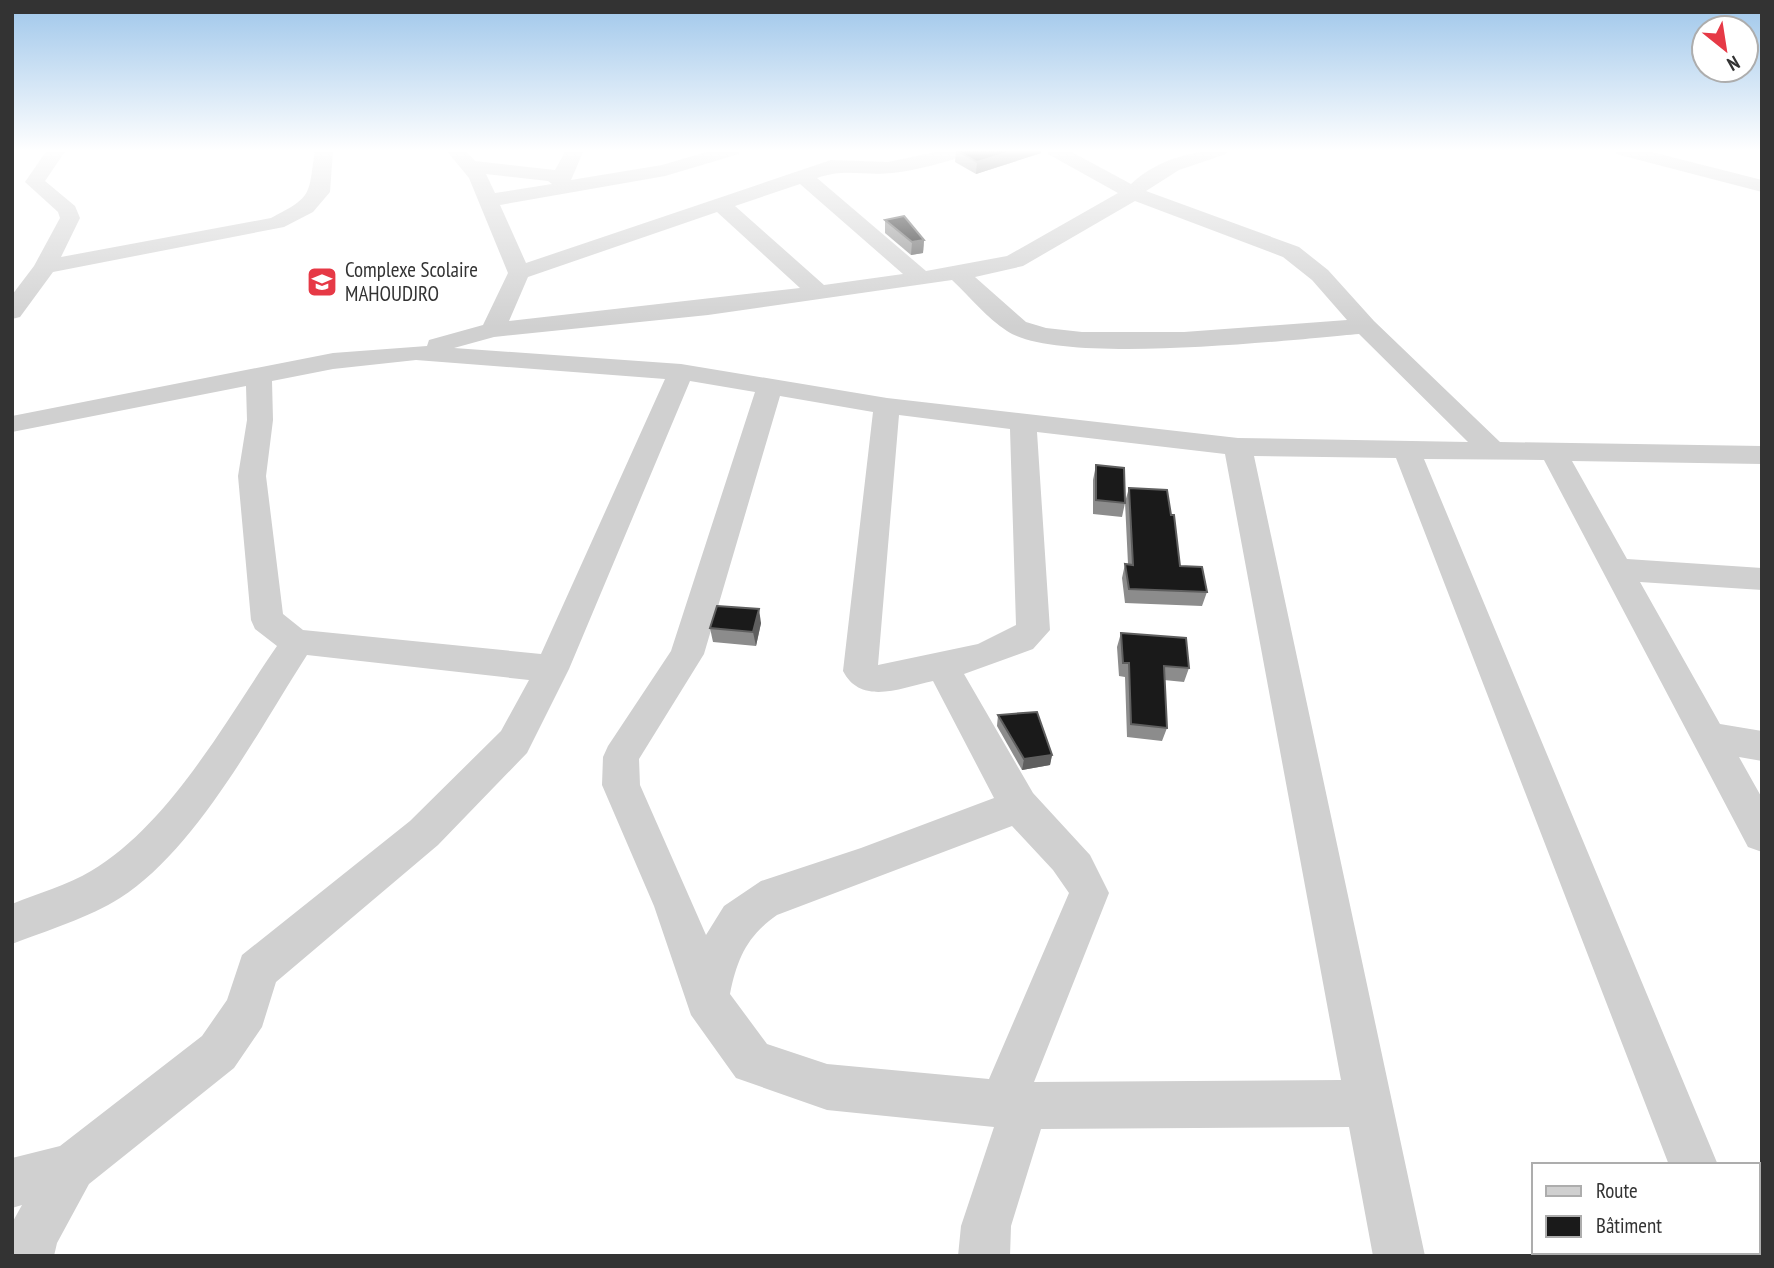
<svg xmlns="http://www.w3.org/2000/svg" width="1774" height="1268" font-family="'PT Sans Narrow',sans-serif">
  <rect width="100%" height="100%" fill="#fff"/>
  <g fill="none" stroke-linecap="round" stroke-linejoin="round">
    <g fill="#d0d0d0" fill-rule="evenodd">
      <path d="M47 150H66L45 181 75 206 80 218 61 257 271 218C314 196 308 195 315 150H333L330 192 313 212 284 227 53 272 20 317 12 319V295L34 266 60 218 58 212 25 182Z"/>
      <path d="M446 150H465L475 161 555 170 566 150H584L571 180 662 165 713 150H741L739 154 665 176 500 205 526 263 831 160 888 162 945 150H973L971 154C945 162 919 170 892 173 862 176 846 168 817 178L926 271 1007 256 1118 193 1048 154 1046 150H1068L1131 184C1158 159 1193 150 1228 150L1226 154 1179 170 1146 191 1299 247 1328 270 1374 321 1500 442 1762 446V464L1572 461 1627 559 1762 568V590L1640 582 1720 724 1762 731V761L1739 757 1762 798V852L1748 847 1544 460 1424 459 1718 1165H1669L1396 458 1254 456 1425 1256H1373L1349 1127 1041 1129 1011 1226 1010 1256H958L961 1226 994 1127 827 1110 736 1078 691 1015 654 906 602 785 603 757 608 746 671 651 755 392 690 381 569 669 527 753 438 845 276 982 262 1027 234 1068 89 1184 57 1243 54 1256H12V1223L22 1205 12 1208V1158L60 1146 202 1036 227 1000 242 955 410 821 501 731 529 680 307 655C258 731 196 850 120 898 90 917 46 931 12 944V904C38 893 68 885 91 871 170 824 226 720 277 646L255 629 251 620 238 476 247 420 246 386 12 432V416L333 353 427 346 429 340 483 325 508 273 469 178ZM486 174 548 181 552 184 495 193ZM800 184 903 274 824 285 735 206ZM1135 201 1283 257 1312 280 1347 320 1184 332H1082L1046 328 1026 322 975 277 1023 266ZM717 212 800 288 509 321 528 277ZM952 280C970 297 987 318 1007 331 1060 366 1290 340 1359 334L1468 442 1238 438 887 398 681 364 454 348 494 337 708 315ZM416 360 665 379 541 654 303 630 283 614 266 476 273 420 272 381 333 369ZM780 396 873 412 843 671C861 706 901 688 933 681L994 798 861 848 761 881 724 906 706 935 640 785 639 759 704 654ZM899 415 1010 429 1016 625 978 644 878 665ZM1037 432 1225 454 1341 1080 1034 1082 1109 893 1090 855 1033 793 964 674 1033 649 1050 630ZM1012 826 1053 870 1069 893 989 1079 827 1064 767 1044 730 994C737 959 747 936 777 915Z"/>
      <path d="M1614 150H1644L1762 180V192L1616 154Z"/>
      <path d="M1703 1252H1755L1756 1256H1704Z"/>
    </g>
  </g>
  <g fill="#8c8c8c">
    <path d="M956 150 1041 153 976 174 955 162Z"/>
    <path d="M885 220 924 240 923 253 911 255 885 233Z"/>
    <path d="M1096 465 1125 503 1122 517 1093 514V480Z"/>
    <path d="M1129 488 1180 566 1207 592 1202 606 1125 603 1122 578 1125 564H1128L1125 502Z"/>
    <path d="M761 623 756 646 713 642 710 628Z"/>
    <path d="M1121 633 1189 668 1184 682 1164 680 1167 728 1162 741 1127 737 1125 677 1119 676 1117 647Z"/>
    <path d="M998 715 1052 755 1050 765 1022 770 997 726Z"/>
  </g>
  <g fill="#5f5f5f">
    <path d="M1016 150H1041V153L976 174 977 162Z"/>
    <path d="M924 240 923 253 911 255 912 242Z"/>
    <path d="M759 609 761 623 756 646 753 632Z"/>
    <path d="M1052 755 1050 765 1022 770 1024 759Z"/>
  </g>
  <g fill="#1a1a1a" stroke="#5f5f5f" stroke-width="2">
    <path d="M956 150H1016L977 162Z"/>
    <path d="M904 216 924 240 912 242 885 220Z"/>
    <path d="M1096 465 1124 468 1125 503 1096 500Z"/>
    <path d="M1129 488 1167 490 1171 515H1174L1180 566 1202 567 1207 592 1129 589 1125 564 1133 565Z"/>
    <path d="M717 606 759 609 753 632 710 628Z"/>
    <path d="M1121 633 1186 638 1189 668 1164 666 1167 728 1131 724 1129 663H1123Z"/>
    <path d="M1037 712 1052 755 1024 759 998 715Z"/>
  </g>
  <linearGradient id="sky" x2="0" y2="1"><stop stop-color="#9ec6ea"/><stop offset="0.46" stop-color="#fff"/><stop offset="1" stop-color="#fff" stop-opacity="0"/></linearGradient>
  <rect width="1774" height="327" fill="url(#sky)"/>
  <defs>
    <g id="university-square" transform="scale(1.575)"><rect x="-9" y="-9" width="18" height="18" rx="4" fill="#e63946" stroke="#fff"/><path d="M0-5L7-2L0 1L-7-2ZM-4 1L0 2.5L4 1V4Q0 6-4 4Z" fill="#fff"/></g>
  </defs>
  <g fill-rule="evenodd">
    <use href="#university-square" x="322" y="282"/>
  </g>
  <g text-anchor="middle" stroke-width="7" stroke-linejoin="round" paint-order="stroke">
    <g font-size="21" fill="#333" stroke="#fff" text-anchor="start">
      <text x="345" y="277">Complexe Scolaire<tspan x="345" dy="24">MAHOUDJRO</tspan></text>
    </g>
  </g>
  <rect width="1774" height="1268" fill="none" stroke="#333333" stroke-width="28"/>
  <rect x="1532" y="1163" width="228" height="91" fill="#ffffff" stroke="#adadad" stroke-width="2"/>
  <rect x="1546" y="1186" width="35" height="10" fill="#d0d0d0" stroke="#adadad" stroke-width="2"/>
  <text x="1596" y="1198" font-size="21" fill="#333333">Route</text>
  <rect x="1546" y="1216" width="35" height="21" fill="#1a1a1a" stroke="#adadad" stroke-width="2"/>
  <text x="1596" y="1233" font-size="21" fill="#333333">Bâtiment</text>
  <g transform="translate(1725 49) rotate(150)"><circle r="33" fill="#ffffff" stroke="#adadad" stroke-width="2"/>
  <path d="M0-5L12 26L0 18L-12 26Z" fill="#e63946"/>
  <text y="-10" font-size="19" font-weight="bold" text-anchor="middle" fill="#333333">N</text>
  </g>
</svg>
